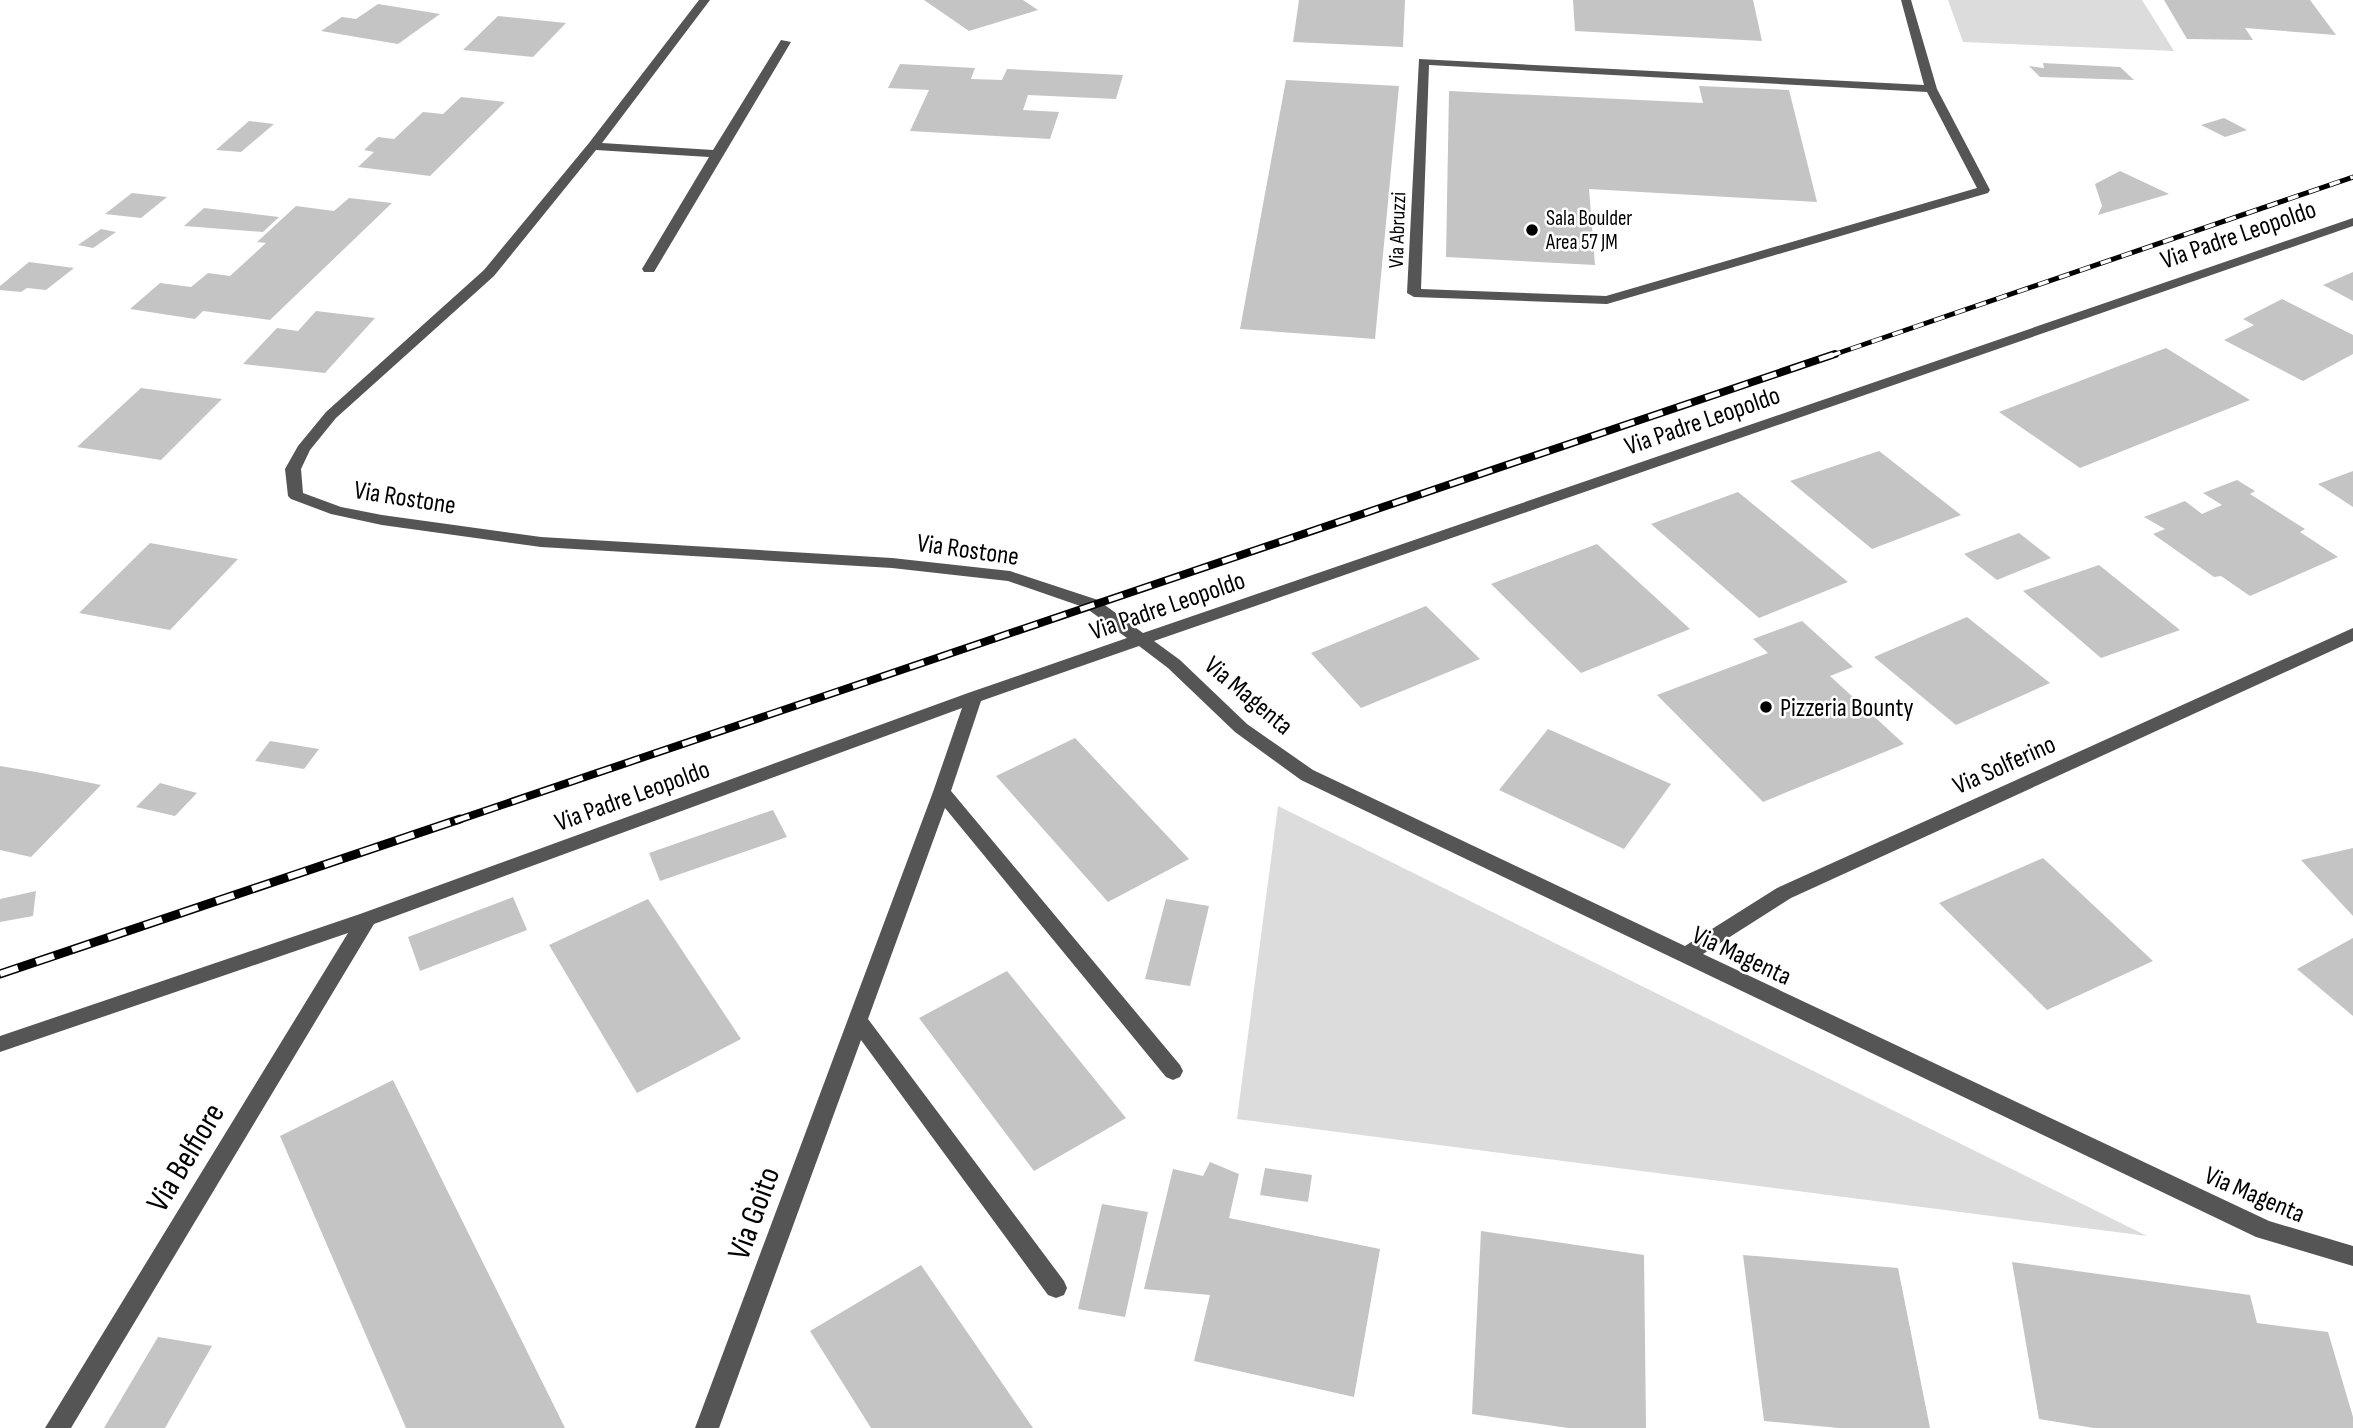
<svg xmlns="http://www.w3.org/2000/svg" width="2353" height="1428" font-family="'Sofia Sans Condensed',sans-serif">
  <rect width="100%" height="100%" fill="#fff"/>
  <g fill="#dcdcdc">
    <path d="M1948 0H2142L2174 51 1963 42Z"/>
    <path d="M1278 806 2147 1236 1237 1119Z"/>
  </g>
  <g fill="#c4c4c4">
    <path d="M924 0H1023L1038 10 969 31Z"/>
    <path d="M1299 0H1405L1403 47 1293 42Z"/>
    <path d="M1573 0H1753L1762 41 1575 31Z"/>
    <path d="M2164 0H2310L2336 35 2245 28 2253 40 2187 39Z"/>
    <path d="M378 4 440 14 398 44 321 31 342 17 356 19Z"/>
    <path d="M498 16 566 23 533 57 463 50Z"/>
    <path d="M2043 63 2120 67 2134 80 2040 77 2029 66 2044 68Z"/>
    <path d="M900 64 975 68 971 79 1002 80 1007 69 1123 75 1116 99 1028 95 1023 110 1059 112 1050 139 910 131 929 90 888 88Z"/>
    <path d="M1286 80 1399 86 1375 339 1240 329Z"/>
    <path d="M1699 86 1789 90 1817 202 1589 189 1595 265 1446 257 1449 91 1703 103Z"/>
    <path d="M461 97 505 102 430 176 358 167 374 152 364 150 378 137 394 139 423 112 443 114Z"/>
    <path d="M2224 118 2247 130 2225 137 2201 125Z"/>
    <path d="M249 121 274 124 241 152 216 150Z"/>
    <path d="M2120 171 2169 194 2098 215 2102 206 2095 184Z"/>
    <path d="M132 193 167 197 141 218 105 214Z"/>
    <path d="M349 198 392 203 270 320 203 311 195 319 130 309 160 283 191 287 208 273 230 276 266 243 257 242 296 206 334 211Z"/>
    <path d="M204 208 247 213 279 217 263 232 184 226Z"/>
    <path d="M101 229 116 232 93 248 78 245Z"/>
    <path d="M29 262 74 268 46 290 27 288 21 292 0 290V286Z"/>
    <path d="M2353 272V301L2323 285Z"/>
    <path d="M2282 299 2353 335V354L2303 381 2224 340 2254 325 2243 319Z"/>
    <path d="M316 311 375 318 325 373 243 364 277 328 298 331Z"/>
    <path d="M2166 348 2250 400 2080 468 1999 412Z"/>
    <path d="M141 388 222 399 161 460 77 447Z"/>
    <path d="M1879 451 1961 515 1872 549 1790 481Z"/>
    <path d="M2353 471V507L2318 484Z"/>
    <path d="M2237 480 2255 491 2250 494 2305 529 2300 532 2338 557 2250 596 2221 576 2214 577 2153 534 2165 529 2144 517 2185 501 2202 514 2222 505 2203 493Z"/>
    <path d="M1738 492 1848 582 1759 618 1651 524Z"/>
    <path d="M2019 533 2051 558 1997 580 1964 554Z"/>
    <path d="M150 543 238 559 170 630 79 613Z"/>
    <path d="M1597 544 1690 629 1581 673 1491 584Z"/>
    <path d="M2099 565 2180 630 2101 658 2023 591Z"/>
    <path d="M1426 606 1480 659 1361 708 1311 653Z"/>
    <path d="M1967 617 2050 683 1956 725 1874 657Z"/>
    <path d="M1802 621 1853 667 1830 676 1904 744 1763 802 1657 695 1768 653 1753 639Z"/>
    <path d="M1548 729 1671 784 1624 849 1499 790Z"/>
    <path d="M1075 738 1189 859 1108 902 996 776Z"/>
    <path d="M270 741 319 749 304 769 255 761Z"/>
    <path d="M0 766 42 773 101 785 31 857 0 850Z"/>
    <path d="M160 783 197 793 175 816 136 807Z"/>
    <path d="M773 810 787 837 660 881 649 853Z"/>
    <path d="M2353 848V916L2301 860Z"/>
    <path d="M2043 858 2153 961 2047 1010 1939 903Z"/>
    <path d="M36 891 33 916 0 922V899Z"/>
    <path d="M513 897 527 930 420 971 408 937Z"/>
    <path d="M648 899 741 1039 637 1093 549 945Z"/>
    <path d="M1166 899 1209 906 1190 986 1145 979Z"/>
    <path d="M2353 938V1016L2297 969Z"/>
    <path d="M1007 971 1126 1118 1034 1171 919 1018Z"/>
    <path d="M393 1080 442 1180 565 1428H406L280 1136Z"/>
    <path d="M1210 1162 1239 1174 1229 1218 1380 1249 1354 1397 1194 1361 1210 1295 1144 1289 1173 1169 1203 1176Z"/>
    <path d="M1265 1168 1312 1175 1308 1202 1260 1195Z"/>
    <path d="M1102 1204 1148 1212 1125 1317 1078 1309Z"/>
    <path d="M1481 1231 1644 1255 1646 1428H1568L1472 1414Z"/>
    <path d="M1743 1255 1898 1268 1930 1428H1839L1764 1421Z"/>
    <path d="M2012 1262 2250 1295 2257 1323 2328 1332 2353 1417V1428H2094L2039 1419Z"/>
    <path d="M921 1265 1033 1428H871L810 1331Z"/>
    <path d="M158 1337 212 1346 165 1428H104Z"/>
  </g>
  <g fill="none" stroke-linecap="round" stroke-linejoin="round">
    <g fill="#555" fill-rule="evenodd">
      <path d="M699 0H710L602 143 713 150 781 40 791 42 654 272H644L642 269 709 157 596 150 494 276 336 418 310 450 301 469 303 493 341 507 382 515 541 537 892 558 1010 571 1098 600 1143 633 2353 218V226L1154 641 1180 660 1247 724 1313 770 1685 946 1777 888 2353 628V641L1791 898 1703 954 2269 1221 2353 1246V1266L2256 1237 1301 780 1235 732 1168 668 1139 646 981 701 951 791 1180 1065 1183 1071 1180 1077 1173 1080 1166 1077 945 808 868 1019 1064 1281 1067 1288 1064 1295 1056 1298 1048 1295 861 1040 719 1428H695L933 792 962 708 374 924 71 1428H45L348 933 0 1052V1036L360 914 968 693 1127 638 1086 608 1008 581 892 568 541 547 382 525 331 514 291 499 288 496 285 469 298 446 326 412 484 270 589 143Z"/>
      <path d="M1901 0H1911L1937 89 1990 190 1988 193 1607 304 1414 297 1407 293 1419 59 1924 85ZM1429 65 1927 92 1977 188 1606 296 1421 289Z"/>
    </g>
    <g stroke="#000" stroke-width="5">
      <path id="rail-far2" d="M1830 356 2353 177"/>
    </g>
    <g stroke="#000" stroke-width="8">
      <path id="rail-far1" d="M455 821 1835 354"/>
    </g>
    <g stroke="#000" stroke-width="9">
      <path id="rail" d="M0 974 460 819"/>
    </g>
    <use href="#rail-far2" stroke="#fff" stroke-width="3.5" stroke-dasharray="11" stroke-linecap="butt"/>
    <use href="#rail-far1" stroke="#fff" stroke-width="5" stroke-dasharray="15" stroke-linecap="butt"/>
    <use href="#rail" stroke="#fff" stroke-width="6" stroke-dasharray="19" stroke-linecap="butt"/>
  </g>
  <g fill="#000" stroke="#fff" stroke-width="2.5">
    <circle cx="1532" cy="230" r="7"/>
    <circle cx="1766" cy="707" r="7"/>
  </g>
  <g text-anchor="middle" stroke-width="5" stroke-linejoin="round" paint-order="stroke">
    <g font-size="21" fill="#000" stroke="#fff" text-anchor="start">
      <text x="1546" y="225">Sala Boulder<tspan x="1546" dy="24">Area 57 JM</tspan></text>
    </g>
    <g font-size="21" fill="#000" stroke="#fff">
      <text transform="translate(1397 230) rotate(-88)" y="7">Via Abruzzi</text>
    </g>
    <g font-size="26" fill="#000" stroke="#fff">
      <text transform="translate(2238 234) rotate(-19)" y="9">Via Padre Leopoldo</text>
      <text transform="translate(1702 420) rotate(-19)" y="9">Via Padre Leopoldo</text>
      <text transform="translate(405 497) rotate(9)" y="9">Via Rostone</text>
      <text transform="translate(968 549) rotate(8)" y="9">Via Rostone</text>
      <text transform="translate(1167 605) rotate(-19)" y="9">Via Padre Leopoldo</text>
      <text transform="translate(1249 695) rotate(40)" y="9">Via Magenta</text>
      <text transform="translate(2004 764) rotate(-24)" y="9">Via Solferino</text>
      <text transform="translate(632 795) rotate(-20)" y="9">Via Padre Leopoldo</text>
      <text transform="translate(1742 955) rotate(25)" y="9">Via Magenta</text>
      <text transform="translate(2255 1194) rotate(23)" y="9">Via Magenta</text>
    </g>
    <g font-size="26" fill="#000" stroke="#fff" text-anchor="start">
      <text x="1780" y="716">Pizzeria Bounty</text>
    </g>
    <g font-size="32" fill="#000" stroke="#fff">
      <text transform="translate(185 1157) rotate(-59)" y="11">Via Belfiore</text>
      <text transform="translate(753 1213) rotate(-70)" y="11">Via Goito</text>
    </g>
  </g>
</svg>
